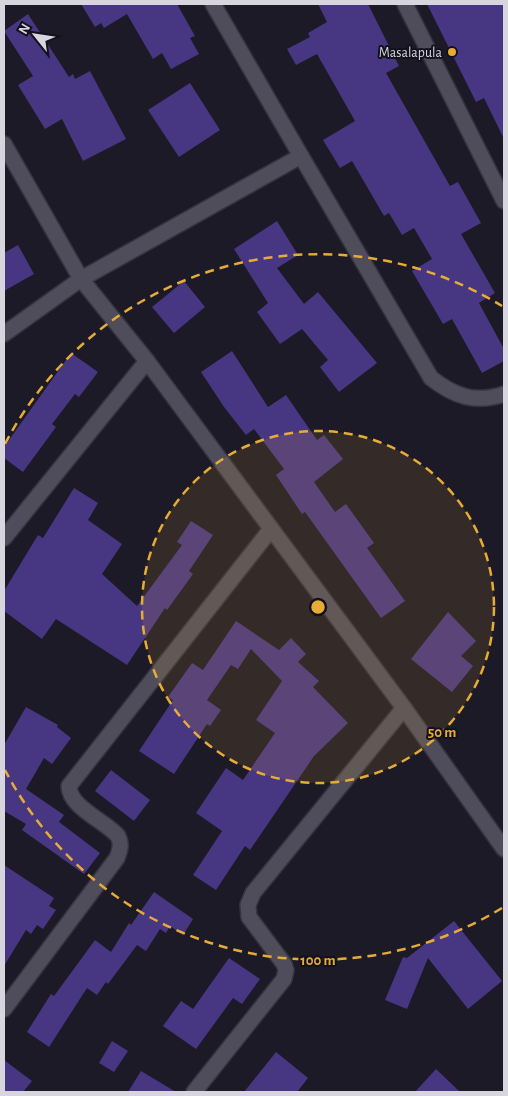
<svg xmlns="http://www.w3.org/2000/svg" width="508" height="1096" font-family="'Alegreya Sans',sans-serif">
  <rect width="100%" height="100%" fill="#1c1a27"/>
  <g fill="#473681">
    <path d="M81 4H177L195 36 190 38 199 54 171 69 162 53 153 59 127 14 104 28 101 23 95 27Z"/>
    <path d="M318 4H368L399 66 386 73 450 186 458 182 481 223 461 234 495 293 479 303 504 349V361L482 373 452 319 443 324 412 271 432 259 414 228 402 235 389 213 384 216 352 161 340 168 323 140 355 121 317 54 296 65 287 49 310 37 308 33 327 22Z"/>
    <path d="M427 4H504V139L484 98 476 102Z"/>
    <path d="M28 14 69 77 73 74 75 79 90 71 126 139 83 161 62 119 45 129 18 85 33 76 4 31Z"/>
    <path d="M190 83 220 130 179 157 148 110Z"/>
    <path d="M277 221 298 255 277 268 304 304 318 292 377 363 339 392 320 367 328 360 302 329 280 344 257 312 268 303 234 249Z"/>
    <path d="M18 245 34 274 4 291V253Z"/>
    <path d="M184 281 205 307 174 333 152 307Z"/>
    <path d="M232 351 268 407 286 395 317 440 324 435 343 459 314 482 335 512 346 504 374 543 367 548 405 601 381 618 305 512 302 514 276 475 284 469 254 429 246 435 224 407 201 372Z"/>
    <path d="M71 353 98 372 79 397 75 394 52 424 56 427 23 472 4 458V447Z"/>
    <path d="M74 488 98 503 88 520 122 544 102 574 137 606 182 545 177 542 191 521 213 535 189 571 193 574 167 610 165 608 127 665 56 619 42 639 4 611V591L38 535 43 538Z"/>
    <path d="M448 612 476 641 461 656 473 666 452 692 411 659Z"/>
    <path d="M236 621 279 650 291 638 306 654 298 662 319 681 313 687 348 723 314 756 250 850 245 846 216 890 193 875 222 831 196 813 226 768 243 780 275 733 256 720 282 681 251 649 238 669 231 665 207 700 221 710 210 726 207 724 174 774 139 751 173 700 168 697 192 663 203 670Z"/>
    <path d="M26 707 58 725 57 727 71 738 52 764 44 758 26 789 64 815 59 822 100 853 84 874 22 830 26 824 4 811V745Z"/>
    <path d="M111 770 150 800 134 821 95 791Z"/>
    <path d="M4 865 54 898 49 906 56 910 43 929 37 925 31 934 26 930 4 966Z"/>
    <path d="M154 892 193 919 183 935 170 926 166 933 160 929 146 951 137 945 108 984 106 982 97 995 87 988 49 1047 27 1032 51 994 54 996 95 940 111 952 129 923 131 925Z"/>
    <path d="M454 921 502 981 468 1009 428 958 407 1009 385 1000 403 957 407 958Z"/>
    <path d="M229 958 260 979 242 1004 233 998 196 1049 163 1026 181 1001 193 1009Z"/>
    <path d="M112 1041 128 1051 114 1072 99 1063Z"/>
    <path d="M276 1052 308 1078 297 1092H244Z"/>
    <path d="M4 1060 32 1081 23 1092H4Z"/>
    <path d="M436 1069 460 1092H415Z"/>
    <path d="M141 1071 176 1092H128Z"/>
  </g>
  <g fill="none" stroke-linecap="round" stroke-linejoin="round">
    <g stroke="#35333e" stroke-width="18">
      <g id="street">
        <path d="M405 4 504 201"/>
        <path d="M4 144 81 279 147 361 404 708 504 849"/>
        <path d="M301 156 431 378C454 396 475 404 504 394"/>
        <path d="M4 334 81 279 301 156 213 4"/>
        <path d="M4 538 147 361"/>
        <path d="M4 1009 117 858C120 850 122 844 118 836 105 821 69 807 69 786L271 529"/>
        <path d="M194 1092 284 979 286 970 284 964 249 917 248 905 253 893 404 708"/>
      </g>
    </g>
    <use href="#street" stroke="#4f4d5c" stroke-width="15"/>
  </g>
  <circle cx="318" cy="607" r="176" fill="#e7ac36" fill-opacity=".12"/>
  <g fill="none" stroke="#e7ac36" stroke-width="2.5" stroke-dasharray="9 6">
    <circle cx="318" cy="607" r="176"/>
    <path d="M502 908A353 353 0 0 1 5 770M5 444A353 353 0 0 1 502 306"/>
  </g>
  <circle fill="#e7ac36" stroke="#13111e" stroke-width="2" cx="452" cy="52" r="5"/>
  <g text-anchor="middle" stroke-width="4" stroke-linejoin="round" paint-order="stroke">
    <g font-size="14" fill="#d7d6df" stroke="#13111e" text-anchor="end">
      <text x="442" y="57">Masalapula</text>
    </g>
  </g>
  <circle cx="318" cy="607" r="8" fill="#e7ac36" stroke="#13111e" stroke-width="2.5"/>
  <g font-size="15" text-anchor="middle" font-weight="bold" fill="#e7ac36" stroke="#13111e" stroke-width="4" stroke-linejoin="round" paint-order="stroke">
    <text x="442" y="737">50 m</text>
    <text x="318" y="965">100 m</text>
  </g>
  <rect width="508" height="1096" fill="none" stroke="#d7d6df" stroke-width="10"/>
  <g transform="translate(35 35) rotate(300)" stroke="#13111e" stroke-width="4" paint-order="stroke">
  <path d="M0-4L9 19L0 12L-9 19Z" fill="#d7d6df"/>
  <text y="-8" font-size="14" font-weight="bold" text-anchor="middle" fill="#d7d6df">N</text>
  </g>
</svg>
